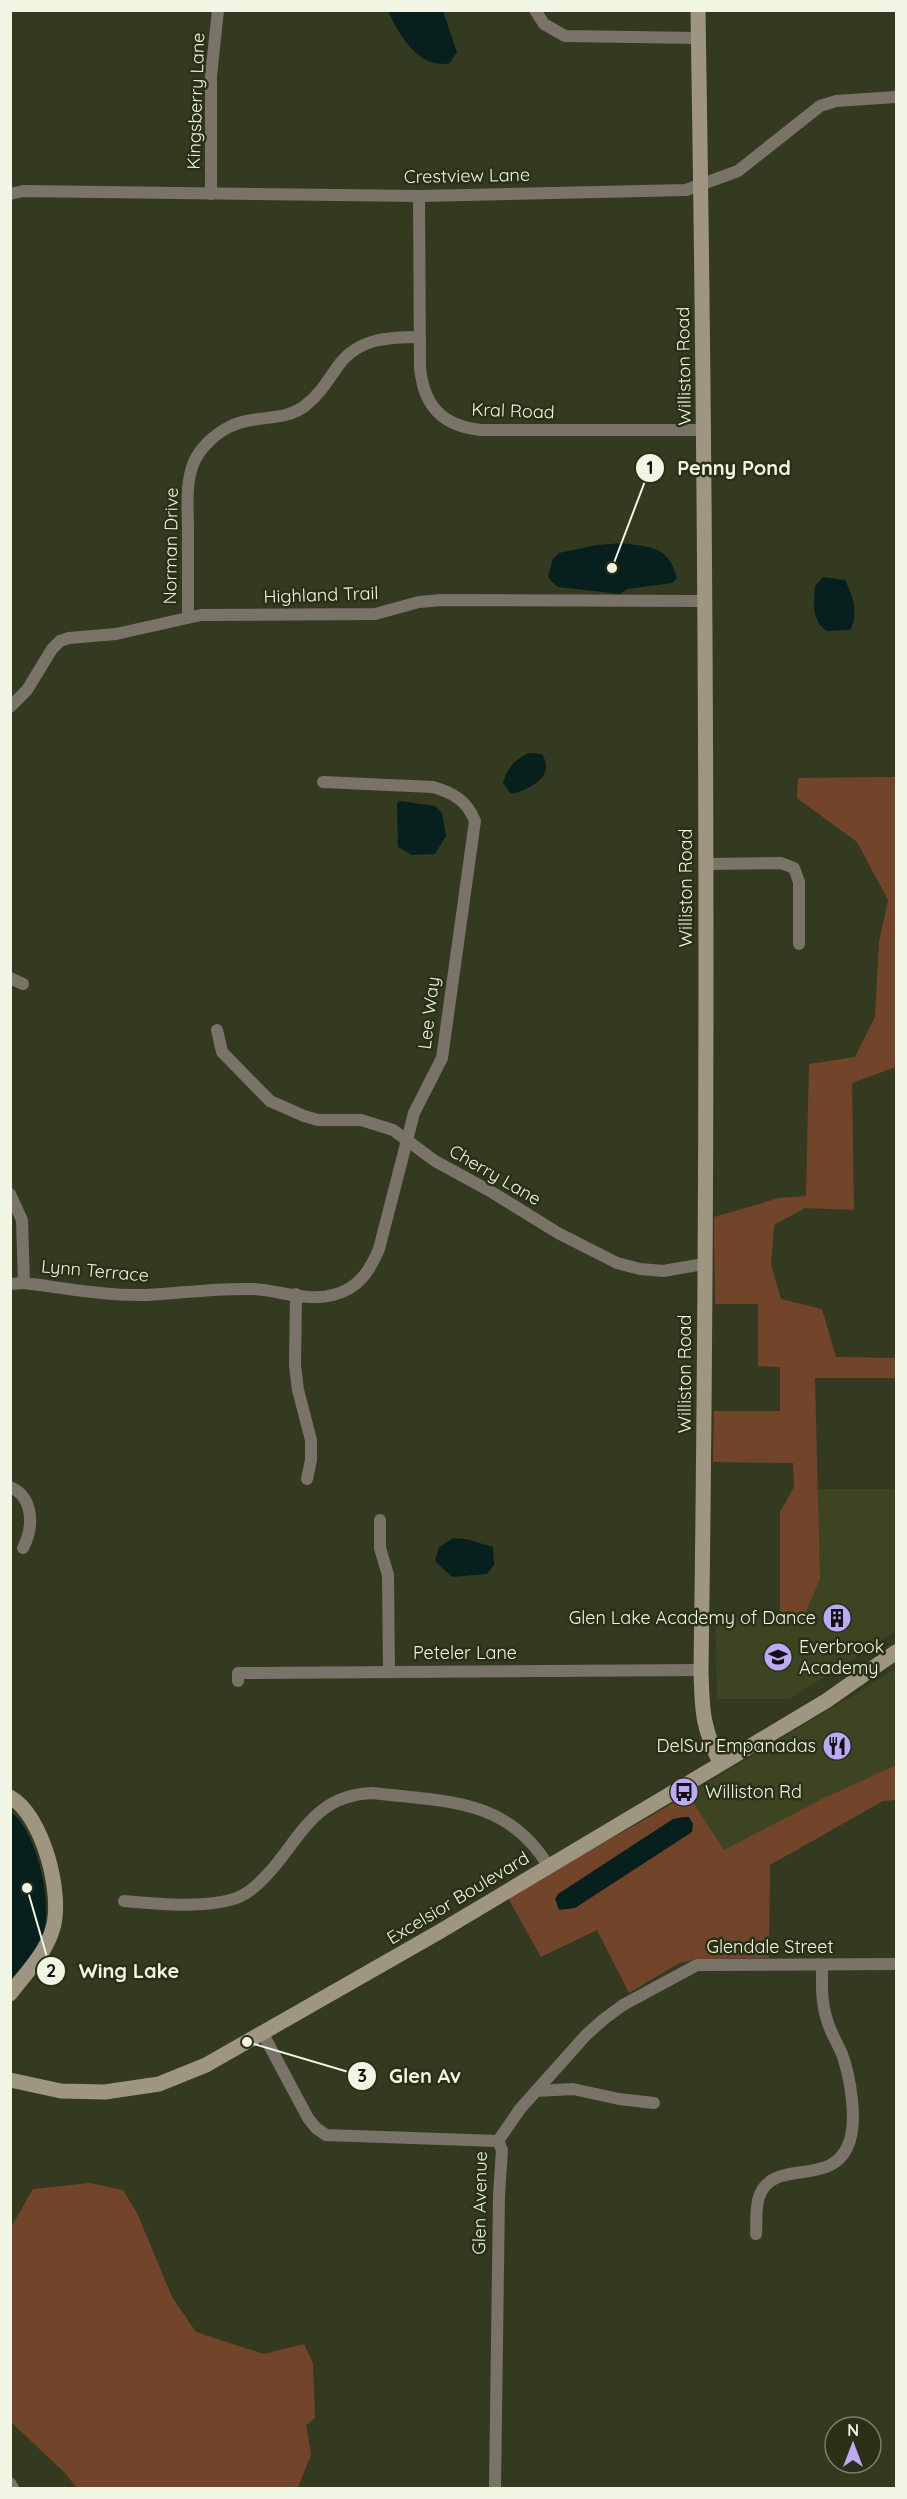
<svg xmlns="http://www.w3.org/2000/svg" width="907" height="2499" font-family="Quicksand,sans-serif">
  <rect width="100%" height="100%" fill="#343a20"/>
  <g fill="#3d4422">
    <path d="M817 1489H896V1631L790 1699H717L715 1618 803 1619 820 1579Z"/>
    <path d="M896 1668V1765L824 1798 724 1851 688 1794 854 1695Z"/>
  </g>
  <g fill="#72452b">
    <path d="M896 777V1067L852 1083 854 1210 805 1208 774 1225 771 1264 781 1299 822 1309 836 1357 896 1358V1378H815L820 1579 803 1619H780V1512L794 1487 793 1463 713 1462 714 1411H780V1367L758 1366V1304H715L714 1217 779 1198 806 1196 809 1064 855 1057 875 1017 879 942 888 900 857 842 797 798 798 778Z"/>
    <path d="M896 1765V1800L883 1801 770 1865 769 1958 697 1959 679 1963 629 1993 597 1930 541 1957 508 1898C567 1862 629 1830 688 1794L724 1850 824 1798Z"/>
    <path d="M90 2183 123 2190 137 2213 172 2297 196 2332 264 2354 304 2344 313 2363 315 2418 306 2425 311 2454 298 2488H77L65 2473 12 2423 11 2227 33 2189Z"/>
  </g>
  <g fill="#07201e">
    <path d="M388 11H443L457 52 450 63C419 70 399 35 388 11Z"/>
    <path d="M623 543C653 548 668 546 677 578L672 583 627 589 620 594 558 587 550 580 548 576 553 559 559 553 597 545Z"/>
    <path d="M823 577 845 580C853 596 859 614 850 630L827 631C811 621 814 602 815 586Z"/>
    <path d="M529 753 542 754C556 777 530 789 511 794L503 783C507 768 515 759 529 753Z"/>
    <path d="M400 801 435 806 442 813 446 836 435 854 412 855 398 847 397 803Z"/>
    <path d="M454 1538 466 1539 493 1547 494 1565 487 1574 452 1577 435 1561 439 1547Z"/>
    <path d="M11 1812C37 1831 55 1907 42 1938 36 1952 21 1967 11 1979Z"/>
    <path d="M683 1817H689L693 1824 692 1832 575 1908 559 1910 555 1899 558 1894 673 1819Z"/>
  </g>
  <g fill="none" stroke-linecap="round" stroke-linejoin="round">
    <g stroke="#7a7468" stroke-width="12">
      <path d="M535 10 544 24 565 36 698 38"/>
      <path d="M10 194 23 191 419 196 686 190 738 171 820 106 836 101 896 97"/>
      <path d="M211 194V76L218 10"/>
      <path d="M419 196 420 368C424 406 442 426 481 430H705"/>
      <path d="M188 617C188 588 188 559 188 530 188 508 185 483 194 462 200 448 215 434 229 427 253 414 284 423 306 405 320 394 328 380 338 366 358 338 389 337 420 337"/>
      <path d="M10 707 27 690 52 649 60 641 69 638 116 634 201 615 375 614 419 602 442 600 705 601"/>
      <path d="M706 864 781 863 794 868 799 882V944"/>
      <path d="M10 978 23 984"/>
      <path d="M217 1030 222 1052 270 1101 304 1116 318 1120H361L393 1130 435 1161 490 1191 558 1233 617 1263 640 1269 663 1271 704 1264"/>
      <path d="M10 1194 22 1220 24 1283"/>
      <path d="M10 1284 24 1283C64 1288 106 1296 147 1295 182 1293 217 1288 252 1289 278 1290 307 1302 333 1295 358 1289 370 1271 379 1249L414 1113 442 1058 475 821C467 801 454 793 433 787L323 782"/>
      <path d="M296 1294 295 1365 298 1390 311 1440V1460L307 1479"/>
      <path d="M10 1487C34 1497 34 1527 23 1548"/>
      <path d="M380 1520V1548L388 1575 389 1671"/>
      <path d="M238 1681V1673L701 1670"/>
      <path d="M124 1901C157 1904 209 1909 239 1897 253 1891 264 1878 274 1867 305 1829 319 1795 373 1793 444 1802 507 1797 549 1867"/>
      <path d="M262 2032 308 2118 316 2128 326 2135 498 2141"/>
      <path d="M536 2091 573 2089 619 2099 654 2103"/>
      <path d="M498 2141 520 2109 586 2035 604 2019 623 2005 697 1965 896 1964"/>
      <path d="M756 2234C757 2222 755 2208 759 2197 773 2155 835 2191 850 2140 857 2117 850 2076 842 2054 837 2042 830 2032 827 2020 821 2002 822 1984 822 1965"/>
      <path d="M10 2483 13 2488"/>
      <path d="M495 2488 499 2195 502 2150 498 2141"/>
    </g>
    <g stroke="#9f9682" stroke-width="15">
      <path d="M698 10C707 564 709 1117 701 1670 702 1709 702 1727 720 1762"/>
      <path d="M10 1797C43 1815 63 1894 53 1928 46 1953 26 1973 10 1994"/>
      <path d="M10 2080 61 2091 105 2092 159 2084 206 2065 439 1932 826 1701 896 1652"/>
    </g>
  </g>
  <defs>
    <g id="building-disc" transform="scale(1.5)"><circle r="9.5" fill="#bcaaf6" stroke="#2a3016"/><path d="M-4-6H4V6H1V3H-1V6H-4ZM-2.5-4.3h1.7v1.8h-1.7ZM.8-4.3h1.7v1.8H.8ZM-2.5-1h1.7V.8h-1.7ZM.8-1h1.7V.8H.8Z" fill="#111"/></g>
    <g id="school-disc" transform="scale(1.5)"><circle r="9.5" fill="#bcaaf6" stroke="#2a3016"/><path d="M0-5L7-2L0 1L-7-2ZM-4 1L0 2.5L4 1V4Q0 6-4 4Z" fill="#111"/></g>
    <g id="restaurant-disc" transform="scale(1.5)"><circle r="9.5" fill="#bcaaf6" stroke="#2a3016"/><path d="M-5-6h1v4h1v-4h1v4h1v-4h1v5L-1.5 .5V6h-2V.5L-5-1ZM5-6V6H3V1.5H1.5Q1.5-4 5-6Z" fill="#111"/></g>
    <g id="bus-disc" transform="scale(1.5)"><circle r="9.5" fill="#bcaaf6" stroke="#2a3016"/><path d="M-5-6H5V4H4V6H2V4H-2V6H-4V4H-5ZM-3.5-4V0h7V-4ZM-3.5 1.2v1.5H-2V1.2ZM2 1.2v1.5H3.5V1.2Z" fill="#111"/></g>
  </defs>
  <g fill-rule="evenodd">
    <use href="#building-disc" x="837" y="1618"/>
    <use href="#school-disc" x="778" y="1657"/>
    <use href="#restaurant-disc" x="837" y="1746"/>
    <use href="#bus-disc" x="684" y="1792"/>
  </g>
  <g text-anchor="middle" stroke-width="5" stroke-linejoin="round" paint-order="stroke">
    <g font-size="18" fill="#f0f5e4" stroke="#2a3016">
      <text transform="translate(196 101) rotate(-88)" y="6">Kingsberry Lane</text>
      <text transform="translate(467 176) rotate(-1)" y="6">Crestview Lane</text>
      <text transform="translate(684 366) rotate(-91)" y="6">Williston Road</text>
      <text transform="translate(513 411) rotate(2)" y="6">Kral Road</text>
      <text transform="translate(171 546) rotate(-89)" y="6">Norman Drive</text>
      <text transform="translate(321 595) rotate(-2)" y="6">Highland Trail</text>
      <text transform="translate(686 888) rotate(-90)" y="6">Williston Road</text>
      <text transform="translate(429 1013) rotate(-83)" y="6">Lee Way</text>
      <text transform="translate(495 1175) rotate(30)" y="6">Cherry Lane</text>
      <text transform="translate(95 1271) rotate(5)" y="6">Lynn Terrace</text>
      <text transform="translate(685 1374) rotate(-90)" y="6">Williston Road</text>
      <text x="465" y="1659">Peteler Lane</text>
      <text transform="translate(458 1898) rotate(-31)" y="6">Excelsior Boulevard</text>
      <text x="770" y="1953">Glendale Street</text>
      <text transform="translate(480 2203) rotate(-89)" y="6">Glen Avenue</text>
    </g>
    <g font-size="18" fill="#f0f5e4" stroke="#2a3016" text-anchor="end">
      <text x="816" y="1624">Glen Lake Academy of Dance</text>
      <text x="799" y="1653" text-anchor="start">Everbrook<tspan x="799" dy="21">Academy</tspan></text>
      <text x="816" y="1752">DelSur Empanadas</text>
      <text x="705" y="1798" text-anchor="start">Williston Rd</text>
    </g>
  </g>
  <path fill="none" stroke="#f0f5e4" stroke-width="2" d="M612 568L650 468M27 1888L51 1971M247 2042L362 2076"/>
  <g fill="#f0f5e4" stroke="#2a3016" stroke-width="2">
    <circle cx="612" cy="568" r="6"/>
    <circle cx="27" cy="1888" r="6"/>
    <circle cx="247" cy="2042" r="6"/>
    <circle cx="650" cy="468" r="15"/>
    <circle cx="51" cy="1971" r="15"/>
    <circle cx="362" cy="2076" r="15"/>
  </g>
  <g font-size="18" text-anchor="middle" font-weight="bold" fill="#111">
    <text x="650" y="474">1</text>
    <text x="51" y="1977">2</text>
    <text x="362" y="2082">3</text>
  </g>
  <g font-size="20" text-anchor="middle" font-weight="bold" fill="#f0f5e4" stroke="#2a3016" stroke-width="5" stroke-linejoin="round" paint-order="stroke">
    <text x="734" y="475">Penny Pond</text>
    <text x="129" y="1978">Wing Lake</text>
    <text x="425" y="2083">Glen Av</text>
  </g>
  <rect width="907" height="2499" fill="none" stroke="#f0f5e4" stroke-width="24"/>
  <g transform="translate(853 2445)"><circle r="28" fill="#2a3016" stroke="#797f68" stroke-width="1.5"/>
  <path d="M0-4.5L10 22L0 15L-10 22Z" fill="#bcaaf6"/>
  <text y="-9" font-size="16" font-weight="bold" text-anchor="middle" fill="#f0f5e4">N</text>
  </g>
</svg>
